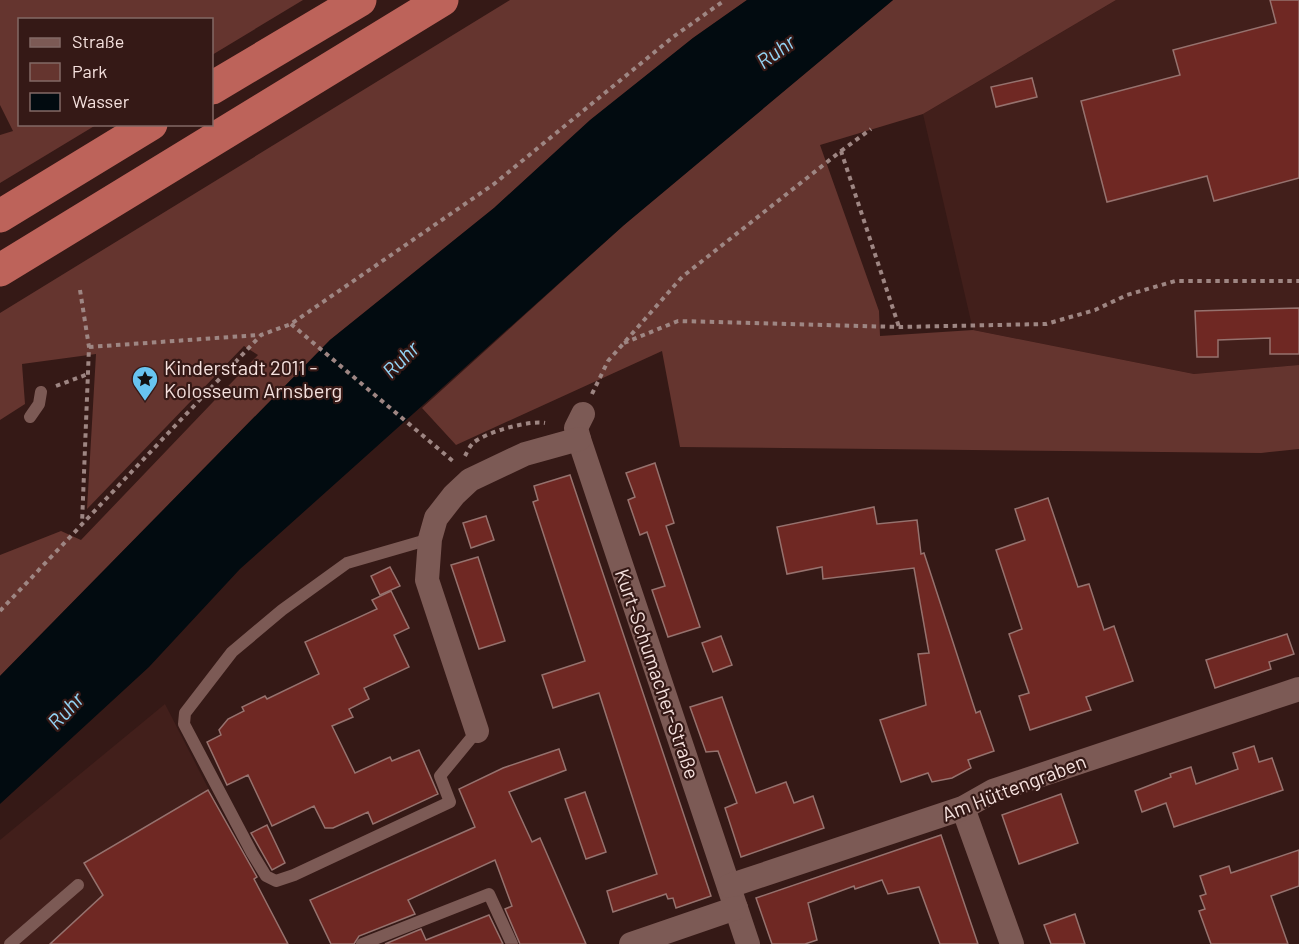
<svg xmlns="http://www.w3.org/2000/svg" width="1299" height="944" font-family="Barlow,sans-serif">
  <rect width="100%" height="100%" fill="#351916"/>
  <g fill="#421f1b">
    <path d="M1116 0H1299V365L1194 374 973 330 923 114Z"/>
    <path d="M165 704 288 944H0V840Z"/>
  </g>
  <g fill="#65352f">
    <path d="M0 0H303L212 55V20H20V124L96 125 0 183V135L13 131 0 105Z"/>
    <path d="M510 0H747L693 38 591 120 494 208 330 340 0 676V555L61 531 81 540 258 355 244 346 87 509 96 354 22 364 25 404 0 420V313Z"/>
    <path d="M893 0H1116L923 114 820 145 879 311 880 336 973 330 1194 374 1299 365V449L1261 453 680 447 662 351 456 445 422 408 624 225Z"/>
  </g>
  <path fill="#020b10" d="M747 0H893L624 225 240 569 149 667 0 804V676L330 340 494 208 590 120 693 38Z"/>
  <g fill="#6f2823" stroke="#96726e" stroke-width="1.5">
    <path d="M1270 0H1299V178L1214 201 1207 176 1107 202 1081 101 1180 75 1173 50 1276 23Z"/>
    <path d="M1032 78 1037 97 996 107 991 87Z"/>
    <path d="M1299 308V354H1270V338L1218 340V357H1197L1195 311Z"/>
    <path d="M655 463 674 523 666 526 700 627 668 637 652 590 665 586 647 532 640 535 628 500 635 497 626 473Z"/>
    <path d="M570 475 711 896 676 908 673 898 668 899 666 894 613 912 607 891 657 874 599 693 553 708 542 675 585 661 533 502 538 500 534 486Z"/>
    <path d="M1048 498 1078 587 1089 584 1104 630 1114 626 1133 681 1086 697 1091 710 1030 730 1019 696 1029 693 1009 634 1022 629 996 550 1025 540 1015 509Z"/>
    <path d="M874 507 877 524 917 520 921 554 924 553 976 713 980 711 994 751 968 760 971 768 952 778 932 782 928 773 901 782 880 720 926 705 918 654 929 653 914 568 823 579 822 567 787 574 777 527Z"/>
    <path d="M486 516 494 540 471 548 463 523Z"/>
    <path d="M478 557 505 641 479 649 451 565Z"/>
    <path d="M390 567 400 586 380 595 371 576Z"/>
    <path d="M391 591 409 628 394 635 409 667 364 688 369 699 349 709 353 717 332 726 355 773 390 757 392 761 419 750 438 794 373 824 368 812 333 828H325L314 806 272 826 248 775 227 785 207 742 221 735 219 730 228 719 244 711 242 707 265 696 267 699 319 674 305 642 377 609 372 600Z"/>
    <path d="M1287 634 1294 654 1269 662 1271 669 1215 688 1206 660Z"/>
    <path d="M721 636 732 665 713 672 702 643Z"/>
    <path d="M722 697 756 793 786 782 794 803 813 796 824 828 741 857 725 808 737 803 718 751 706 752 690 707Z"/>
    <path d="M1254 746 1259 762 1272 758 1283 790 1174 827 1166 803 1142 812 1135 791 1171 777 1170 774 1191 767 1196 784 1238 769 1233 753Z"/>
    <path d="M559 749 566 770 509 792 532 842 540 838 586 944H520L505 909 512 906 495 860 408 900 415 914 359 936 354 944H331L310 900 475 827 459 789 503 768Z"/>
    <path d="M208 790 257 877 254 879 288 944H50L103 895 84 863Z"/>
    <path d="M585 792 606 852 586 859 565 799Z"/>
    <path d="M1061 794 1078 843 1019 864 1002 815Z"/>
    <path d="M267 825 285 863 272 870 251 833Z"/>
    <path d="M941 835 978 944H940L919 887 888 894 882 880 855 889 854 886 808 903 817 940 805 944H772L756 898Z"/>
    <path d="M1299 850V886L1271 896 1288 944H1211L1199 911 1205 909 1200 896 1206 894 1200 876 1229 866 1231 873Z"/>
    <path d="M1075 914 1085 944H1051L1044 925Z"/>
    <path d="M489 915 503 944H385L421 929 426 940Z"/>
  </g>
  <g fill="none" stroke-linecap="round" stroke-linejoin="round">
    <g stroke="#9e8683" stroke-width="4" stroke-dasharray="4.5 4.5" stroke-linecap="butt">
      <path d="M841 151 871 129"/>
      <path d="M80 290 89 347 82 524"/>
      <path d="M291 324 454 462"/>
      <path d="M624 343 678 321 899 327 1046 324 1095 310 1127 295 1175 281H1299"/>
      <path d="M89 347 259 335"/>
      <path d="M56 386 88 374"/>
      <path d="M592 394 608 361 682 277 841 151 899 327"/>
      <path d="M465 456C467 452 470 446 473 443 486 432 529 420 545 423"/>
      <path d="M0 611 261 335 291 324 494 184 673 37 725 0"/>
    </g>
    <g stroke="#7c5a55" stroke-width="12">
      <path d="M30 417 39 404 41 392"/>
      <path d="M430 539 347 563 282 610 232 652 185 713 184 724 252 853 266 876 276 881 294 875 450 802 440 776 477 731"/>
      <path d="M10 944 78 885"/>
      <path d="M362 944 489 894 512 944"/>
    </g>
    <g stroke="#7c5a55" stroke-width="24">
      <path d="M583 414 576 428 579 439 748 944"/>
      <path d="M477 731 427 580 430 539 436 518 454 495 470 480 525 454 579 439"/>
      <path d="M963 808 1012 944"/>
      <path d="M729 886 963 808 993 791 1299 689"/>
      <path d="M631 944 736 908"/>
    </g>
    <g stroke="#bd635a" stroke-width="33">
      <path d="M212 88 360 0"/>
      <path d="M0 216 151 124"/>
      <path d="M0 270 442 0"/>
    </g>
  </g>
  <defs>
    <g id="sight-pin" transform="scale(1.35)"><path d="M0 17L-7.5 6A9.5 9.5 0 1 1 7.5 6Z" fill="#68c4f0" stroke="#351916"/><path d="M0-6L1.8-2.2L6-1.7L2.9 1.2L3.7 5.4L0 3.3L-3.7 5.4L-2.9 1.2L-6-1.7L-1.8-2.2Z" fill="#111"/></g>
  </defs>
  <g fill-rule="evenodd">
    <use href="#sight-pin" x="145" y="379"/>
  </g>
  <g text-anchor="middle" stroke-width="4.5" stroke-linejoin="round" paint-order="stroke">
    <g font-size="20" fill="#f5e1de" stroke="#351916" text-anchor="start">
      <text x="164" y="375">Kinderstadt 2011 -<tspan x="164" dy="23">Kolosseum Arnsberg</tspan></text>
    </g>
    <g font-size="20" fill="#f5e1de" stroke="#351916">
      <text transform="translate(657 674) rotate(71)" y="7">Kurt-Schumacher-Straße</text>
      <text transform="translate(1014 788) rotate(-21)" y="7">Am Hüttengraben</text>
    </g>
    <g font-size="21" font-style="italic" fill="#93d3f4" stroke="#351916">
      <text transform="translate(776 52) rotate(-36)" y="7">Ruhr</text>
      <text transform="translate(401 360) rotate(-45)" y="7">Ruhr</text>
      <text transform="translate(66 711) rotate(-47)" y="7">Ruhr</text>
    </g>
  </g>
  <rect x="18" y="18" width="195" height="108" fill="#351916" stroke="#826966" stroke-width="1.5"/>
  <rect x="30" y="38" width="30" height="9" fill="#7c5a55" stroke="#826966" stroke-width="1.5"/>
  <text x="72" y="48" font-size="18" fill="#f5e1de">Straße</text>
  <rect x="30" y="63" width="30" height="18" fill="#65352f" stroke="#826966" stroke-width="1.5"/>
  <text x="72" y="78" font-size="18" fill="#f5e1de">Park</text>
  <rect x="30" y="93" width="30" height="18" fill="#020b10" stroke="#826966" stroke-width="1.5"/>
  <text x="72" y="108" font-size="18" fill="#f5e1de">Wasser</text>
</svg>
